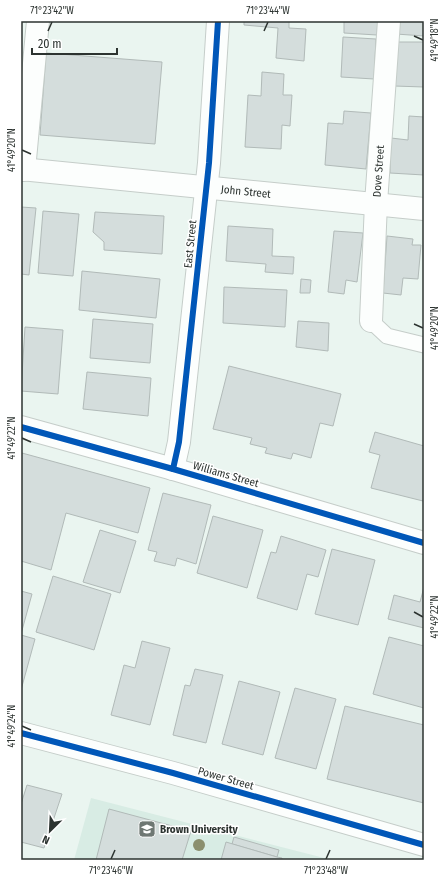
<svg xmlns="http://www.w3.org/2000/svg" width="445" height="881" font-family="'Fira Sans Condensed',sans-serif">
  <rect width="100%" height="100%" fill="#eaf5f0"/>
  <path fill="#d8ece4" d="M91 798 332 860H74Z"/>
  <g fill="#d4dddc" stroke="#b1bab8">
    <path d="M244 21H289V28L306 29 304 61 276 58 278 28 244 25Z"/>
    <path d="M344 21H378L377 35 344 33Z"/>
    <path d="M396 21H424V36L396 34Z"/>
    <path d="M343 37 376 39 374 79 341 77Z"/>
    <path d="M395 42H424V87L394 86Z"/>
    <path d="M46 53 162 62 155 144 40 135Z"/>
    <path d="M262 72 284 74 283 95H292L290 126 282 125 281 149 245 147 248 95 261 96Z"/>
    <path d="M344 111 371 113 366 169 325 165 328 123 343 124Z"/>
    <path d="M409 116 424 117V175L390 173 391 138 408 140Z"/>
    <path d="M21 207 36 208 29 275 21 274Z"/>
    <path d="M43 211 79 214 73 276 38 273Z"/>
    <path d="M95 212 164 216 162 254 104 250V242L93 232Z"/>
    <path d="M228 226 273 229 272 256 294 257 293 274 265 272 266 264 226 261Z"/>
    <path d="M334 231 363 233 357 282 346 280 344 294 328 292Z"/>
    <path d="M387 236 413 239 412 245H421L418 279 403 278 401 295 383 293Z"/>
    <path d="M82 271 160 279 156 318 79 310Z"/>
    <path d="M301 279 311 280 310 293H300Z"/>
    <path d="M224 287 287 290 285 327 223 323Z"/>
    <path d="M93 319 153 324 150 363 90 358Z"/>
    <path d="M298 321 329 323 328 351 296 347Z"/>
    <path d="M25 327 63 330 58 394 21 391Z"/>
    <path d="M229 366 341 394 333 426 320 423 311 458 293 453 291 459 265 453 267 448 250 444 252 438 213 429Z"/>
    <path d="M87 372 151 378 148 416 83 409Z"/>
    <path d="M375 432 424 446V497L423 501 371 488 380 455 369 452Z"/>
    <path d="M22 453 150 488 138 533 66 513 51 570 21 561V457Z"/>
    <path d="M163 493 211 505 196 564 177 558 175 566 154 561 157 552 148 550Z"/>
    <path d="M213 516 263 530 247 588 197 573Z"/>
    <path d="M100 530 136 541 120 593 83 582Z"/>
    <path d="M281 536 326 550 318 577 307 574 297 610 257 598 271 552 276 553Z"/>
    <path d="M332 549 375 560 358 625 315 614Z"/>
    <path d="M53 576 111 594 94 650 36 632Z"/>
    <path d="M424 587V628L388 619 394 595 420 602Z"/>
    <path d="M21 591 32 594 21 634Z"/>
    <path d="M21 635 35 639 21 690Z"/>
    <path d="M389 637 424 646V708L373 694Z"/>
    <path d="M142 641 170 648 150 725 111 715 124 665 135 668Z"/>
    <path d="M195 669 223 675 206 743 173 735 185 685 190 686Z"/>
    <path d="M239 681 280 692 263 755 222 744Z"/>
    <path d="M295 688 336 699 316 769 275 758Z"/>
    <path d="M345 706 424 725V803L327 779Z"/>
    <path d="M27 785 62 794 44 848 21 842V804Z"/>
    <path d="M109 809 191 831 182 860H96Z"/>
    <path d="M234 837 279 850 277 857 232 844Z"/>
    <path d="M226 842 277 857 282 858V860H221Z"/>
  </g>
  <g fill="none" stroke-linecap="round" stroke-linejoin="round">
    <g stroke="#c5cdc9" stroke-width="17">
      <path id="lane" d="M371 321 387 336 424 345"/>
    </g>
    <g stroke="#c5cdc9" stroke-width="24">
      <g id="street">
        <path id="s1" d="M21 169 424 209"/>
        <path d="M24 170 38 21"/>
        <path id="s2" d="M371 321 376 203 389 21"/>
        <path d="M21 427 173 469 424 543"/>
        <path d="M173 469 179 442 209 163 218 21"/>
      </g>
    </g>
    <g stroke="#c5cdc9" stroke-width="24">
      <path id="secondary" d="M21 733 173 773 424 845"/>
    </g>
    <use href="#lane" stroke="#fcfefd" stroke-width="15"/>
    <use href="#street" stroke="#fcfefd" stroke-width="22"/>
    <use href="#secondary" stroke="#fcfefd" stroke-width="22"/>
    <g stroke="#fff" stroke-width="8">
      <g id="cycleway">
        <path d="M21 427 173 469 424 543"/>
        <path d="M173 469 179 442 209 163 218 21"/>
        <path d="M21 733 173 773 424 845"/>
      </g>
    </g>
    <use href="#cycleway" stroke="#0057b8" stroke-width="6"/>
  </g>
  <circle fill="#8b8f6e" cx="199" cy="845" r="6"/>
  <path fill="none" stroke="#2c3330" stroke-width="1.5" d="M48 31 52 22M264 31 268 22M414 36 423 40M22 150 31 154M414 324 423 328M22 438 31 442M414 612 423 617M22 726 31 730M111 859 115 850M326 859 330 850"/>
  <defs>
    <g id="university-square" transform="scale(0.9)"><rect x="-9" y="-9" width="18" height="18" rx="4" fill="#6e7773" stroke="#fff"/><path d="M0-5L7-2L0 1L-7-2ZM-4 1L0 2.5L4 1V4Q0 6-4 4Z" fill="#fff"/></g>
  </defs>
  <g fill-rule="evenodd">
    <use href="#university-square" x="147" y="829"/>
  </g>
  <g text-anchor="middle" stroke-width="3" stroke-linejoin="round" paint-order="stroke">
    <g font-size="11" fill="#2c3330" stroke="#fff">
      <text dy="4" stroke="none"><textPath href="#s2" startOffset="150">Dove Street</textPath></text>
      <text dy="4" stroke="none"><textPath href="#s1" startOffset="226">John Street</textPath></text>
      <text transform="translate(190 244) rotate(-84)" y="4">East Street</text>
      <text transform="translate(226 474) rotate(16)" y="4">Williams Street</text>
      <text transform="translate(226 778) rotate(16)" y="4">Power Street</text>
    </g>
    <g font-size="11" font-weight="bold" fill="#2c3330" stroke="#fff" text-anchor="start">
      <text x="160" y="833">Brown University</text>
    </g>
  </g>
  <rect width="445" height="881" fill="none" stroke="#ffffff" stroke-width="44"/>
  <g transform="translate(50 831) rotate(204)" stroke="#ffffff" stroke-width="3" paint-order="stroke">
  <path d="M0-3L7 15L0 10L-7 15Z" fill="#2c3330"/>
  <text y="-6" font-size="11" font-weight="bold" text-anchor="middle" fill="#2c3330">N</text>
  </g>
  <path d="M32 48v6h85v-6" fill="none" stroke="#2c3330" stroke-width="2"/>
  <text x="38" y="48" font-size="12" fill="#2c3330" stroke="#ffffff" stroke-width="3" paint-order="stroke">20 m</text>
  <rect x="22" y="22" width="401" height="837" fill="none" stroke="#2c3330" stroke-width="1.5"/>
  <g font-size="10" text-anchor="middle" fill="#2c3330">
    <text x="52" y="14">71°23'42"W</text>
    <text x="268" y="14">71°23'44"W</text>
    <text transform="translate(434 40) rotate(-90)" y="4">41°49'18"N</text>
    <text transform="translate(11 150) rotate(-90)" y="4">41°49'20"N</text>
    <text transform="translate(434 328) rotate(-90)" y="4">41°49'20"N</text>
    <text transform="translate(11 438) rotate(-90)" y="4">41°49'22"N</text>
    <text transform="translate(434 617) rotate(-90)" y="4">41°49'22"N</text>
    <text transform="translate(11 726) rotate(-90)" y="4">41°49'24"N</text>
    <text x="111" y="874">71°23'46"W</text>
    <text x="326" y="874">71°23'48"W</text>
  </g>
</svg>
